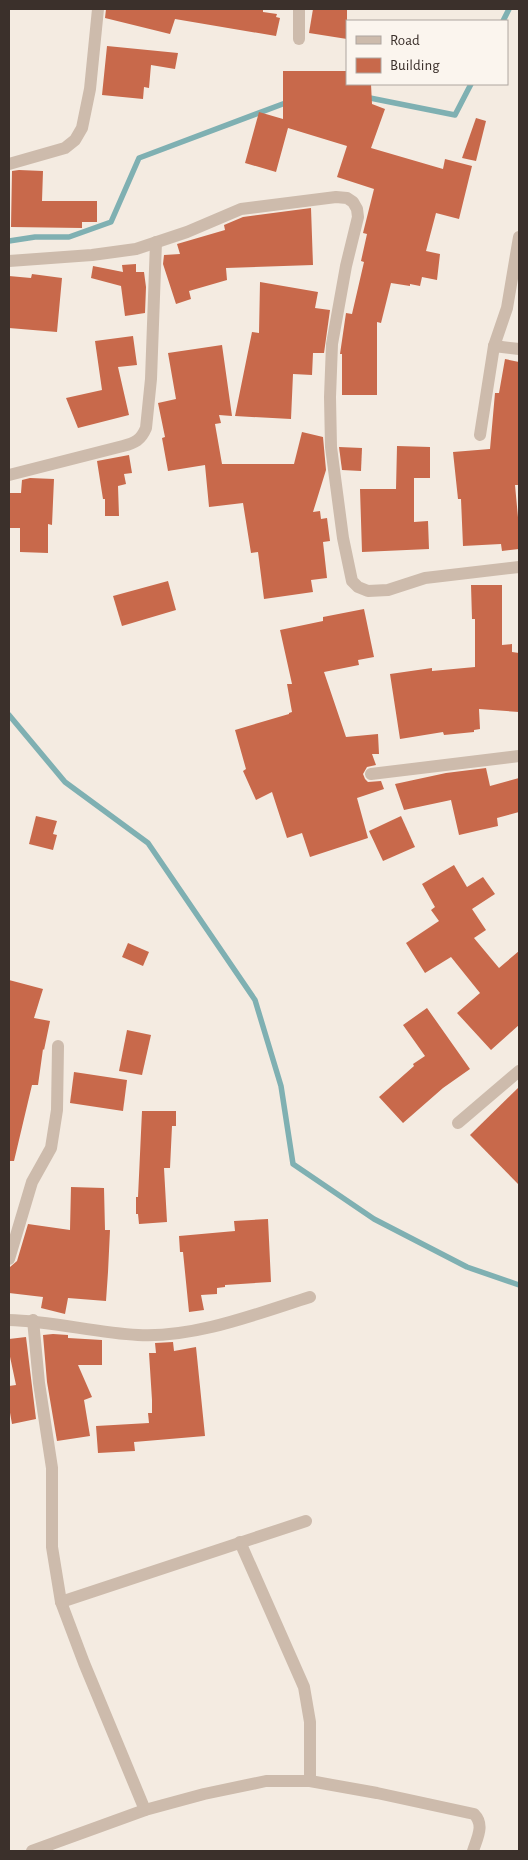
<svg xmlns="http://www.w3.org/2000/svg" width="528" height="1860" font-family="'Alegreya Sans',sans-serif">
  <rect width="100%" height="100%" fill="#f4ebe1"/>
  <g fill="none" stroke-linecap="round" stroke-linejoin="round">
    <g stroke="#7fb0b2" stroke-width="5.5">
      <path d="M503 21 509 9"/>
      <path d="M365 97 455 115 471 84"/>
      <path d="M9 241 35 237H69L111 222 139 158 288 102"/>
      <path d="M9 715 65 782 148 843 255 1000 281 1086 293 1164 374 1219 467 1267 519 1285"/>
    </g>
  </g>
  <g fill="#c8694b">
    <path d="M106 9H263V12L277 14 276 17 280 18 276 36 175 19 170 34 105 18Z"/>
    <path d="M313 9H347V39L309 33Z"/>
    <path d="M107 46 178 53 175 69 151 65 149 88 144 87 143 99 102 95Z"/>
    <path d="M283 71H347V84H371L372 104 385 109 371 148 443 169 445 159 472 166 459 219 436 213 426 251 440 254 437 280 422 277 420 286 410 284V286L391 283 381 323 377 322V395H342V354H340L346 313 352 314 364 262 361 261 367 234 363 233 374 189 337 177 347 146 288 128 276 172 245 163 259 112 283 119Z"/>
    <path d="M476 118 486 121 476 161 462 158Z"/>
    <path d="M19 170 43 171 42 201H97V222H82V228L11 227 12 171Z"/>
    <path d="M311 208 313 265 226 268 227 280 189 291 191 299 176 304 163 264 164 255 180 254 177 244 225 230 224 225 243 217Z"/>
    <path d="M136 264V272H144L146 287 145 313 125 316 121 286 91 278 93 266 123 272 122 265Z"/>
    <path d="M32 274 62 278 57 332 9 328V276L31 278Z"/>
    <path d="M260 282 318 292 315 308 330 310 324 353H313L312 375 293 374 291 419 235 416 252 332 259 333Z"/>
    <path d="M133 336 137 365 118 367 129 415 78 428 66 398 102 390 95 341Z"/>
    <path d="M222 345 232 416 219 415 221 423 215 424 222 464H294L302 432 323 437 326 470 313 512 320 511 321 519 327 518 330 541 323 542 327 578 311 580 313 592 264 599 258 552 251 553 243 503 209 507 205 465 168 471 162 438 165 437 158 403 176 399 168 353Z"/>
    <path d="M505 359 519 362V485H515L519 528V549L502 551 501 544 463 546 461 499H458L453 452 490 449 495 393H499Z"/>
    <path d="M397 446 430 447V478H414V522L428 521 429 549 362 552 360 489H396Z"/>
    <path d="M339 447 362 448 361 471 342 470Z"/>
    <path d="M129 455 132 473 124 474 126 484 118 486 119 516H105V499H103L97 461Z"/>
    <path d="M30 478 54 479 52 525 48 524V553L20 552V528H9V493H21L22 480Z"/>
    <path d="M168 581 176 610 122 626 113 596Z"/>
    <path d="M471 585H502V645L512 644V652L519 653V712L479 709 480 729 474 730V732L444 735 443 732 400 739 390 674 432 668V671L475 667V619H472Z"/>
    <path d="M364 609 374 657 358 660 359 665 324 672 346 737 378 734 379 754H372L376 765 367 767 363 774 365 779 368 782 381 781 384 789 357 798 368 838 310 857 302 833 287 838 272 792 256 800 243 771 246 769 235 730 289 714V713L292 712 287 684H292L280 630 323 621V617Z"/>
    <path d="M486 768 490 786 519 778V812L497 818 498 826 459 835 451 800 404 810 395 784 446 773Z"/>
    <path d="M36 816 57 821 53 834 57 835 53 850 29 844Z"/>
    <path d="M401 816 415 847 383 861 369 831Z"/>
    <path d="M454 865 467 887 483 877 495 894 472 909 486 930 474 938 499 968 519 951V1025L491 1050 457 1013 480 993 451 957 425 973 406 943 439 921 431 910 435 907 422 884Z"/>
    <path d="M128 943 149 952 143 966 122 957Z"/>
    <path d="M9 980 43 989 34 1018 50 1021 44 1050 43 1049 38 1085H32L14 1161H9Z"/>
    <path d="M427 1008 470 1069 443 1088 403 1123 379 1097 414 1066 413 1064 425 1056 403 1025Z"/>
    <path d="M127 1030 151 1035 142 1075 119 1071Z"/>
    <path d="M74 1072 127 1080 123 1111 70 1103Z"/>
    <path d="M519 1087V1185L470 1135Z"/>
    <path d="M142 1111H176V1126H172L170 1168H164L167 1222 139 1224 138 1214H136V1197H138Z"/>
    <path d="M71 1187 104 1188 105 1230H110L108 1272 106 1301 68 1298 65 1314 41 1308 43 1297 9 1293V1283L10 1267 17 1261 28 1224 70 1230Z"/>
    <path d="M268 1219 271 1282 225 1285V1287L217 1288V1294L201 1295 204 1310 189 1312 183 1252H180L179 1236 235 1231 234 1221Z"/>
    <path d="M53 1334 68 1335V1338L102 1340V1365H78L92 1397 84 1400 90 1436 57 1441 47 1382 43 1335Z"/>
    <path d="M26 1337 36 1419 12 1424 9 1407V1386L16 1385 9 1352V1339Z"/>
    <path d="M173 1342 174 1351 196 1347 205 1436 134 1442 135 1451 98 1453 96 1426 149 1423 148 1413H152V1400L149 1353H156L155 1343Z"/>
  </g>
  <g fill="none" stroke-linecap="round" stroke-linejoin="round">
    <g stroke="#cdbbac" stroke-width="12">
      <path d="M299 39V9"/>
      <path d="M9 164 65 148 75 140 82 128 90 89 98 9"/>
      <path d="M9 261 92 255 136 249 187 232 241 209 336 197 347 198 353 202 357 209 358 217 346 266 332 344 330 397 331 447 343 538 352 581 358 587 368 591 388 590 425 578 519 567"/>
      <path d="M494 346 519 349"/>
      <path d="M480 435 494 346 507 308 519 237"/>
      <path d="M9 475 123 446C135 443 141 440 146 428L151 379 156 242"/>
      <path d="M371 774 519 756"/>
      <path d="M458 1123 519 1071"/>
      <path d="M9 1259 32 1182 51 1148 57 1110 58 1046"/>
      <path d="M9 1320C53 1321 95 1333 138 1335 195 1338 256 1314 310 1297"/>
      <path d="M33 1320 39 1383 52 1468V1547L61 1602 84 1663 145 1810"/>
      <path d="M240 1542 304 1687 310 1722V1781"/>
      <path d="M61 1602 306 1521"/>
      <path d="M32 1851 145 1810 204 1794 266 1781H310L377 1793 474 1814C485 1825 477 1838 473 1851"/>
    </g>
  </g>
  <rect width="528" height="1860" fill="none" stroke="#3b302b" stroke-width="20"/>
  <rect x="346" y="20" width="162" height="65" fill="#fbf5ee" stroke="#aea6a0"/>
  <rect x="356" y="36" width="25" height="8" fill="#cdbbac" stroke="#aea6a0"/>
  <text x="390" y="45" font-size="15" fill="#3b302b">Road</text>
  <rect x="356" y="58" width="25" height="15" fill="#c8694b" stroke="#aea6a0"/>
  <text x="390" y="70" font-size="15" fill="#3b302b">Building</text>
</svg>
